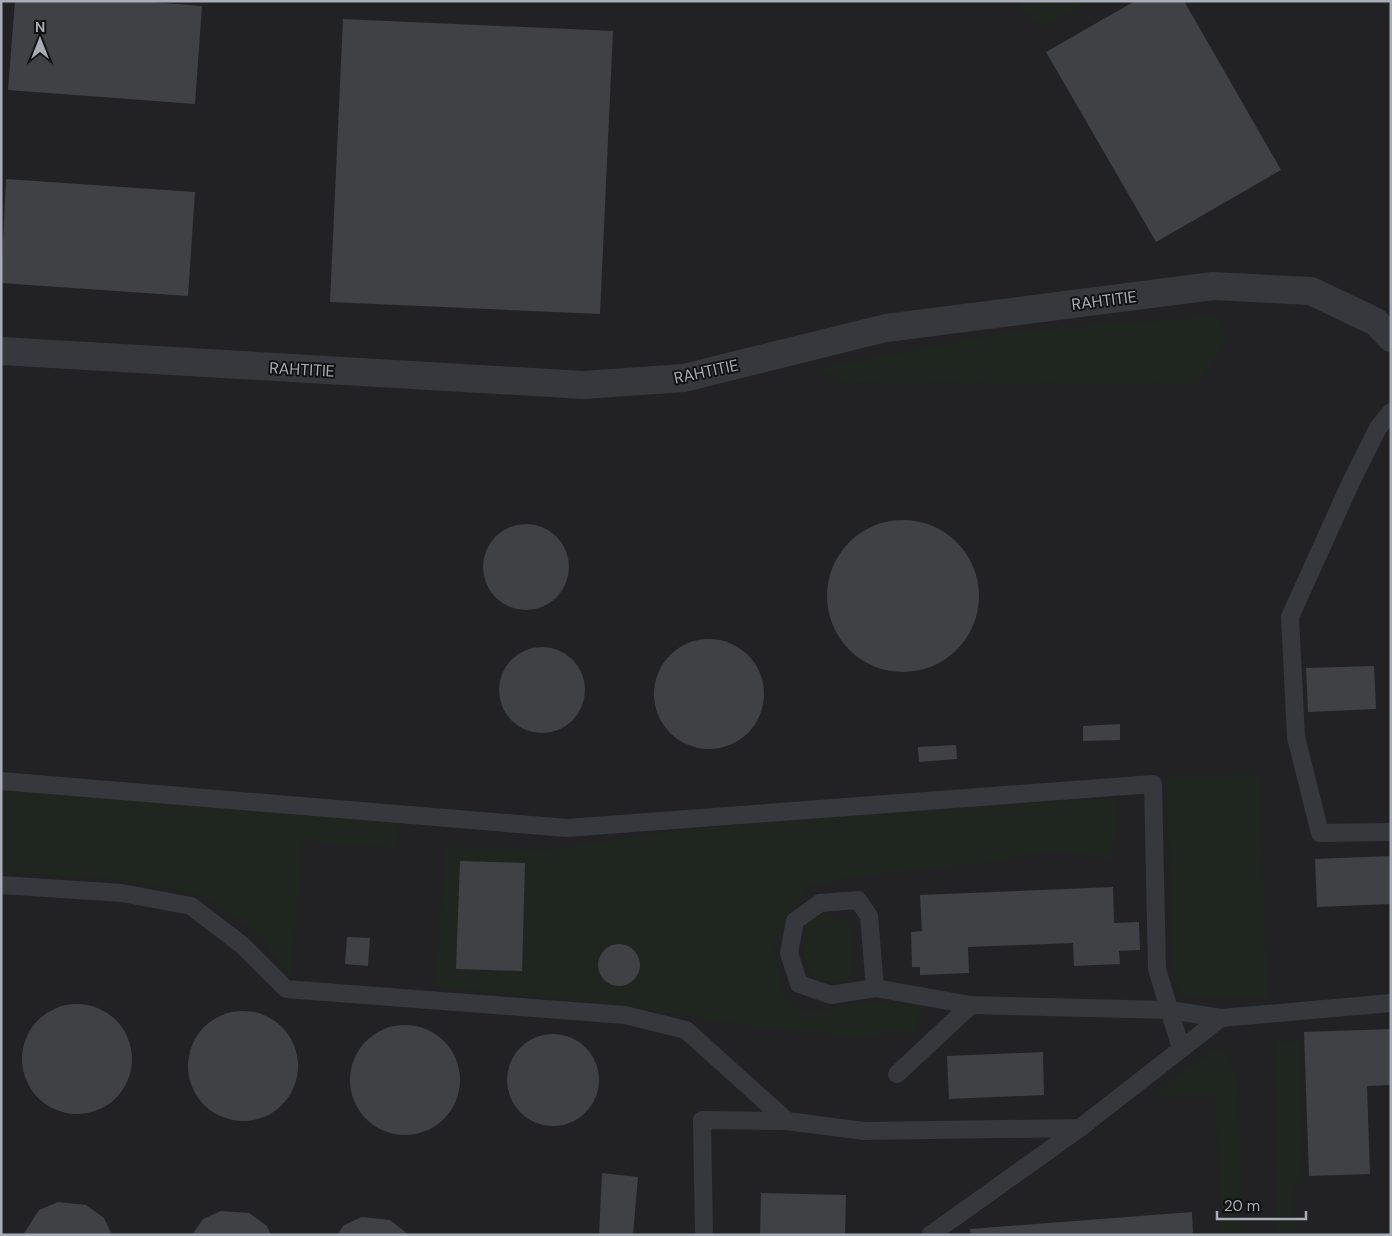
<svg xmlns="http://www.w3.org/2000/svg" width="1392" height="1236" font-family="'DM Sans',sans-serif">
  <rect width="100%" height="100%" fill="#161618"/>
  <rect fill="#222225" x="1" y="1" width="1390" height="1234"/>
  <g fill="#1e261f">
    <path d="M1015 1H1091L1044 27Z"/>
    <path d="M1220 316 1226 340 1198 384 847 383 817 369 1008 332Z"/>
    <path d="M1259 774 1268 998 1181 997 1174 972 1166 775Z"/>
    <path d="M1 790 400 821 398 848 303 841 291 977 252 928 201 896 123 880 1 872Z"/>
    <path d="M1119 798 1111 860 1059 850 983 863 852 877 808 888 774 944 782 994 806 1015 857 1002 924 1004 915 1032 848 1036 759 1027 612 1005 435 987 446 846 545 850 684 829 949 807Z"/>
    <path d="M817 913 840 919 851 924 854 970 843 984 820 981 805 965 803 945 806 925Z"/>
    <path d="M1301 1040 1303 1182H1294L1296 1235H1278L1274 1042Z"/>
    <path d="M1226 1050 1238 1082 1242 1235H1222L1215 1095 1149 1096 1211 1053Z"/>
  </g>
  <g fill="#404145">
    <path d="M15 1H139L202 6 195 104 8 90Z"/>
    <path d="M1135 1H1184L1281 170 1156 242 1046 52Z"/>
    <path d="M343 19 613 31 600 314 330 302Z"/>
    <path d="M6 179 195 192 188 296 1 283Z"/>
    <circle cx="903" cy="596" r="76"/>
    <circle cx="526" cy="567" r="43"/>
    <circle cx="709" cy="694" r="55"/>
    <circle cx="542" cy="690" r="43"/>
    <path d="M1374 666 1376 709 1308 712 1306 668Z"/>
    <path d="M1120 724V740L1083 741V726Z"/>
    <path d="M956 745 957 759 919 762 918 747Z"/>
    <path d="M1391 856V904L1317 907 1315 859Z"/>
    <path d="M460 861 525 863 522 971 456 969Z"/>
    <path d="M1113 887 1114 923 1139 922 1140 950 1119 951 1120 964 1074 966 1073 943 968 947 969 973 920 975V967H912L911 932 922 931 920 895Z"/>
    <path d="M347 937 370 938 368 966 345 964Z"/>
    <circle cx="619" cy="965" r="21"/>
    <circle cx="77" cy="1059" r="55"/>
    <circle cx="243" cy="1066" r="55"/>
    <circle cx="405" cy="1080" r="55"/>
    <path d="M1391 1029V1085L1367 1086 1370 1174 1309 1176 1304 1032Z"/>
    <circle cx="553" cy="1080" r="46"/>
    <path d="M1043 1052 1044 1095 949 1099 947 1056Z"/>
    <path d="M602 1173 638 1177 633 1235H599Z"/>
    <path d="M761 1193 846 1195 845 1235H760Z"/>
    <path d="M58 1202 86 1205 104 1218 112 1235H23L39 1210Z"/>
    <path d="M221 1211 249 1213 267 1226 271 1235H192L203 1219Z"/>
    <path d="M1192 1212 1193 1235H971L970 1229Z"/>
    <path d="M362 1217 390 1220 409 1235H337L344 1225Z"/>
  </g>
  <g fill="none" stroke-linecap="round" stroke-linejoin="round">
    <g stroke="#37383d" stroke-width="18">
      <path d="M1391 412 1378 428 1351 482 1290 617 1296 737 1320 833 1391 832"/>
      <path d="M1 781 567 828 1153 784 1157 969 1181 1049"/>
      <path d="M1 885 122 893 191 906 242 945 286 989 625 1015 686 1030 787 1121 864 1131 1080 1128 1221 1018 1391 1003"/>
      <path d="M875 988 869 916 858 900 820 903 795 921 789 953 799 984 831 995 875 988 971 1005 1169 1010 1221 1018"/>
      <path d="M897 1074 971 1005"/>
      <path d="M704 1235 702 1120 787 1121"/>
      <path d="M930 1235 1080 1128"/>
    </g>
    <path stroke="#37383d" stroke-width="28" d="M1 351 584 385 684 378 886 328 1213 286 1311 291 1376 322 1391 338"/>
  </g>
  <g text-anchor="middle" stroke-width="4" stroke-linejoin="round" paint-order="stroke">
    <g font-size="16" fill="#a8adb8" stroke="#111113">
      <text transform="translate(1104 300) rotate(-7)" y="6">RAHTITIE</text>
      <text transform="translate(302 369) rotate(3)" y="6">RAHTITIE</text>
      <text transform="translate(706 371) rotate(-12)" y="6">RAHTITIE</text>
    </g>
  </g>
  <rect width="1392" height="1236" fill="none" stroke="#a8adb8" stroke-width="5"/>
  <g transform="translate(40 40)" stroke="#111113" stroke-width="4" paint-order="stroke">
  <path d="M0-4L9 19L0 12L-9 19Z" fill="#a8adb8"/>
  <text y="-8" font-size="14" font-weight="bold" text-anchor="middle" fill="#a8adb8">N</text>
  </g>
  <path d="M1217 1211v8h89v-8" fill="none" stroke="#a8adb8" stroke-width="2.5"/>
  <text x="1224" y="1211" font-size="15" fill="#a8adb8" stroke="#111113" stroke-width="4" paint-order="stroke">20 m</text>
</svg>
